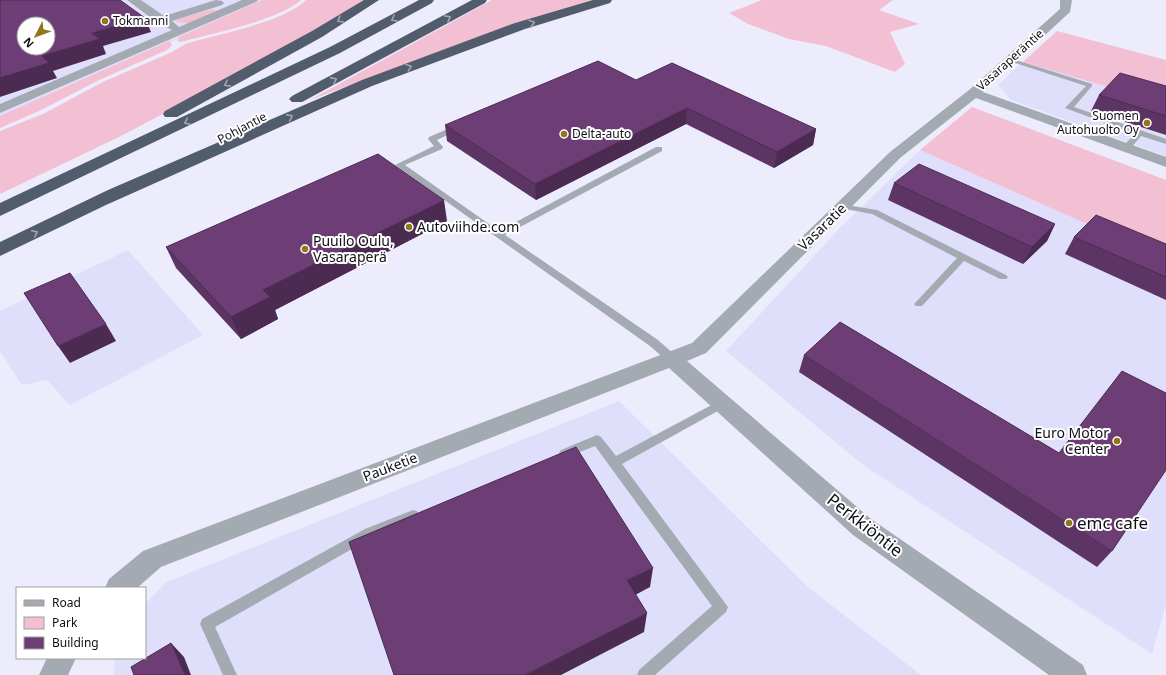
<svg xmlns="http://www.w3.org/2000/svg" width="1166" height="675" font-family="'Noto Sans',sans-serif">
  <rect width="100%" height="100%" fill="#ececfd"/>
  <g fill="#e0dffb" fill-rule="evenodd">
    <path d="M0 0H265L0 118ZM24 24H48V48H24Z"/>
    <path d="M1023 62 1166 104V156L1011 100 998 85Z"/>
    <path d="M920 150 1166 259V604L1152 654 863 465 726 351 838 230Z"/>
    <path d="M128 250 203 335 70 405 47 380 22 385 0 351V311Z"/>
    <path d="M619 401 808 587 921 675H114L115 658H145V604L166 582Z"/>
  </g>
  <g fill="#f3bfd3">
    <path d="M262 0H301C279 20 212 34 181 42L177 41 179 37Z"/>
    <path d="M306 0H366L242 72 123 135 0 194V131L43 114 103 82 172 52 185 44C217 34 283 23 306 0Z"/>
    <path d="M492 0H594L517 23 310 100Z"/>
    <path d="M762 0H893L879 10 919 24 890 32 905 64 895 72 826 46 789 39 748 24 729 13Z"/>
    <path d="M212 9 217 11C204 17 188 29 175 20Z"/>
    <path d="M1057 31 1166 60V104L1023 62Z"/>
    <path d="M169 41 172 45 167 50 99 80 39 111 0 128V116Z"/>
    <path d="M972 107 1166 180V259L920 150Z"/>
  </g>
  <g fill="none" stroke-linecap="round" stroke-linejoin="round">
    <g fill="#a4aab1" fill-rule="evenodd">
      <path d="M1009 59H1013L1092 84V86L1074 107 1166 139V144L1141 136 1129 150H1123V146L1135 134 1065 108 1086 86 1009 61Z"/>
      <path d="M455 126 462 128 437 140 443 147 442 149 405 165 499 231 656 147H662V151L505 235 658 340 675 355 676 358 675 361H667L650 346 395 165 434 146 428 139 429 137Z"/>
      <path d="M840 204 877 210 1006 275 1008 277 1006 279H1000L964 261 922 306H916L914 304 916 302 957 258 872 214 840 208Z"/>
      <path d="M721 400 725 401 726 404 725 407 622 464 728 607 726 612 655 675H637L639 670 712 606 595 446 565 458 561 456 559 453 561 450 597 435 601 437 616 456Z"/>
      <path d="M413 510 417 511 419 515 417 519 373 537 215 627 237 675H223L200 624 202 619 365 529Z"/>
    </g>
    <g fill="#a4aab1" fill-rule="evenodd">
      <path d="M127 0H141L164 16 216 0 222 1 224 3 222 5 172 21 179 27 242 0H258L256 2 0 113V104L172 30 158 23Z"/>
      <path d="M1060 0H1072L1070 12 983 92 1166 157V167L976 98 900 158 706 353 687 361 871 519 1083 665 1087 675H1049L853 535 669 368 161 567 137 588H105L109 579 143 551 692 343 890 152 969 90 1060 9Z"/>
      <path d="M47 658H76L68 675H39Z"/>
    </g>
    <g fill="#515d6c" fill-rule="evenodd">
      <path d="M364 0H379L322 37 177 117H165L163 114 165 111 312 31Z"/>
      <path d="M419 0H434L432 3 340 53 0 216V203L330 47Z"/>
      <path d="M472 0H487L485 3 302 102H292L289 99 292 96Z"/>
      <path d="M593 0H612L610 3 525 29 372 86 106 205 0 256V242L108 190 362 80 515 23Z"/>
    </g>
  </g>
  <g fill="#5d3565">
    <path d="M636 80 816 129 813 145 774 168 686 124 536 200 447 141 445 125Z"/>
    <path d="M1166 86V135L1091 111 1099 95Z"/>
    <path d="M894 183 1055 224 1047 241 1023 264 888 200Z"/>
    <path d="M447 221 275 310 278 319 241 339 176 268 166 247Z"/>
    <path d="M1074 237 1166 244V300L1065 254Z"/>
    <path d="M804 355 1112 551 1097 567 799 372Z"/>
  </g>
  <g fill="#4c2b52">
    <path d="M145 18 151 32 103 46 106 54 53 71 57 78 0 97V78L42 56 92 33Z"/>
    <path d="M687 108 686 124 536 200 535 184Z"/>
    <path d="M816 129 813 145 774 168 777 152Z"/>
    <path d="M444 200 447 221 275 310 278 319 241 339 231 317 263 290Z"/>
    <path d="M1055 224 1047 241 1023 264 1032 247Z"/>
    <path d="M106 324 116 341 70 363 58 346Z"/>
    <path d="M653 568 650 587 626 600 627 580Z"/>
    <path d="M647 613 644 632 561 675H525Z"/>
    <path d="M171 643 184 657 191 675H185Z"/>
  </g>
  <g fill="#6c3e75" stroke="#4c2b52" fill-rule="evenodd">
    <path d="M0 0H120L145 18 92 33 100 39 42 56 49 63 0 78ZM24 24H48V48H24Z"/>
    <path d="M598 61 636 80 672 63 816 129 777 152 687 108 535 184 445 125Z"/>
    <path d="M1120 73 1166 86V116L1099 95Z"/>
    <path d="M378 154 444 200 263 290 270 297 231 317 166 247Z"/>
    <path d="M919 164 1055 224 1032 247 894 183Z"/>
    <path d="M1096 215 1166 244V277L1074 237Z"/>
    <path d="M70 273 106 324 58 346 24 293Z"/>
    <path d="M840 322 1059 453 1122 371 1166 393V470L1112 551 804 355Z"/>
    <path d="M576 447 653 568 627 580 647 613 525 675H394L349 542Z"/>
    <path d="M171 643 185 675H134L131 667Z"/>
  </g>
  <defs><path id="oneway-chevron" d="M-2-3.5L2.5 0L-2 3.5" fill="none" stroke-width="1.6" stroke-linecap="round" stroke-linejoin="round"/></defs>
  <g stroke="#9fa6ae">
    <use href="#oneway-chevron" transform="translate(448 18) rotate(-29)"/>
    <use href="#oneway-chevron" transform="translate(394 19) rotate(152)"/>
    <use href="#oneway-chevron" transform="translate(340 20) rotate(149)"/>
    <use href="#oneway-chevron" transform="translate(532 23) rotate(-17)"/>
    <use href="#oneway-chevron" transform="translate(409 67) rotate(-20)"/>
    <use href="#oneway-chevron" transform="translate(334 80) rotate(-28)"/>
    <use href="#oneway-chevron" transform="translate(227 84) rotate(152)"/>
    <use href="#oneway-chevron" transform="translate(290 117) rotate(-24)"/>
    <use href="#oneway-chevron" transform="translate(187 122) rotate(154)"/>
    <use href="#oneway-chevron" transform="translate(35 233) rotate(-26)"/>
  </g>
  <g fill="#90771d" stroke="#fff" stroke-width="1.5">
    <circle cx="105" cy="21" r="4"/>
    <circle cx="1147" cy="123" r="4"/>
    <circle cx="564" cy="134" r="4"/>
    <circle cx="409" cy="227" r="4"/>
    <circle cx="305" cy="249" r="4"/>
    <circle cx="1117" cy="441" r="4"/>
    <circle cx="1069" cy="523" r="4"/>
  </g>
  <g text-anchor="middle" stroke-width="4" stroke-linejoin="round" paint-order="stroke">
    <g font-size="12" fill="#100f16" stroke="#fff" text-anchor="start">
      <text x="113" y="25">Tokmanni</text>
      <text x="1139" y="120" text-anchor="end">Suomen<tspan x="1139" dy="14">Autohuolto Oy</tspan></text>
      <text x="572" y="138">Delta-auto</text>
    </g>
    <g font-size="12" fill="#100f16" stroke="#fff">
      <text transform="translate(1010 60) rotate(-42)" y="4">Vasaraperäntie</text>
      <text transform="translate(242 128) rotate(-28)" y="4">Pohjantie</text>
    </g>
    <g font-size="14" fill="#100f16" stroke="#fff" text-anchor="start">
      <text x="417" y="232">Autoviihde.com</text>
      <text x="313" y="246">Puuilo Oulu,<tspan x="313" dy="16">Vasaraperä</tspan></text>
      <text x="1109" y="438" text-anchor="end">Euro Motor<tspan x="1109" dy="16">Center</tspan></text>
    </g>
    <g font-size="14" fill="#100f16" stroke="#fff">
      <text transform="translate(822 227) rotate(-44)" y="5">Vasaratie</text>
      <text transform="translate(390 467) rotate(-21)" y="5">Pauketie</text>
    </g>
    <g font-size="17" fill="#100f16" stroke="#fff" text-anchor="start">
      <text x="1077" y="529">emc cafe</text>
    </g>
    <g font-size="17" fill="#100f16" stroke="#fff">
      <text transform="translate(865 525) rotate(38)" y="6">Perkkiöntie</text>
    </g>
  </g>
  <rect x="16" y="587" width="130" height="72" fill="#ffffff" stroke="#9f9fa2"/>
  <rect x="24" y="600" width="20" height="6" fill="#a4aab1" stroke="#9f9fa2"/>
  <text x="52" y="607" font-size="12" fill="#100f16">Road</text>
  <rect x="24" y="617" width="20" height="12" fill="#f3bfd3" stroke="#9f9fa2"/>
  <text x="52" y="627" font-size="12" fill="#100f16">Park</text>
  <rect x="24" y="637" width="20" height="12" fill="#6c3e75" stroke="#9f9fa2"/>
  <text x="52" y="647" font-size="12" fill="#100f16">Building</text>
  <g transform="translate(36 36) rotate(228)"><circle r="19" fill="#ffffff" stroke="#9f9fa2"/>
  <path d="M0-3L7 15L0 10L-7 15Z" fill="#90771d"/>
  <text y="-6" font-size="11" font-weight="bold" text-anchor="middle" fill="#100f16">N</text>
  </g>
</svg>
